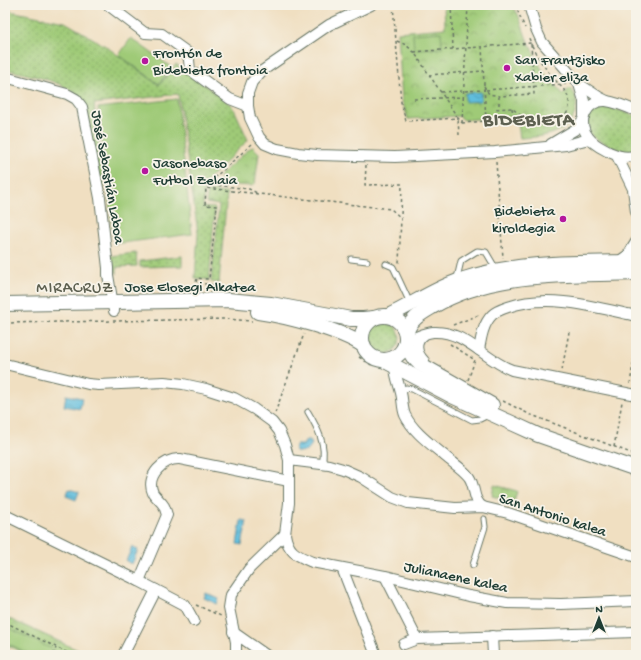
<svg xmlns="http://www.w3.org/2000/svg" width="641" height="660" font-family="'Gochi Hand',sans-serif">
  <defs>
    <pattern id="grass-dots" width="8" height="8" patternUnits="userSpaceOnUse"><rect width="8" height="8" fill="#9fca77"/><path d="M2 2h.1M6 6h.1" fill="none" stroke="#81a562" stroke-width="1.8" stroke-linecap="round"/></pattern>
    <pattern id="park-crowns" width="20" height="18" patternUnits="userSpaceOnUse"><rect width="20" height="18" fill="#9fca77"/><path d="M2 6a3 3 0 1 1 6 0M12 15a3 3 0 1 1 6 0" fill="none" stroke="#81a562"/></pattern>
    <pattern id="water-waves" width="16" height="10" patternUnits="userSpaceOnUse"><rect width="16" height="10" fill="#60bede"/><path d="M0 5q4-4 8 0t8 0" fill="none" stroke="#4f9cb5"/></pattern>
  </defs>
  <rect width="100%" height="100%" fill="#f7f3e8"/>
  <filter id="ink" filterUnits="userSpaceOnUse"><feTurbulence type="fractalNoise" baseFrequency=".025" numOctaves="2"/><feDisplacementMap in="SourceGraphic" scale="8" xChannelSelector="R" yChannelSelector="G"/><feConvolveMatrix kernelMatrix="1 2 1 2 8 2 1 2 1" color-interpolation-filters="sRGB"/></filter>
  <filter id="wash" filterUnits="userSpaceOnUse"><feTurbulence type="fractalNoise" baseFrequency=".012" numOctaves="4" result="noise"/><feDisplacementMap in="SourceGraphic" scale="16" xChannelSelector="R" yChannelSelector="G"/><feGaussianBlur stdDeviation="0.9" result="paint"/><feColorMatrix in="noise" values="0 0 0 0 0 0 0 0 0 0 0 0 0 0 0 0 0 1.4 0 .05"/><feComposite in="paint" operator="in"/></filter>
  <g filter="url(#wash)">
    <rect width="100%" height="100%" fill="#f0dfc1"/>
    <g fill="url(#grass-dots)" stroke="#5f8456">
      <path d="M5 10 65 22 104 45 159 85 176 64 230 104 235 111 248 140 205 182 203 207 215 208 209 280 195 278 198 233 178 94 94 104 104 183 103 192 80 98C61 79 30 76 5 69Z"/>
      <path d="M604 105 636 116V149C632 150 628 152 623 151 616 149 597 141 592 135 588 132 588 128 588 124 587 111 593 107 604 105Z"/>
      <path d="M208 191 227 193 219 283 211 282 219 205 206 203Z"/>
      <path d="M136 253 137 266 117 267V274L114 268H112L110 256Z"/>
      <path d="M182 256V266L140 267V261Z"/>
      <circle cx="384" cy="338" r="16"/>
    </g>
    <g fill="url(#park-crowns)" stroke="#5f8456">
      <path d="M444 5H512L518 14 526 37 542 70 563 94 570 88C576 94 577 100 576 108 572 135 541 137 520 138L517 116 464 120 459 116 408 119 402 101 398 32 445 28Z"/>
      <path d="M253 147 259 153 255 184 251 186 224 184 220 181V175L250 148Z"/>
      <path d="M494 485 517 491 514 502 492 496Z"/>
      <path d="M5 617 89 655H27L5 644Z"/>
    </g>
    <g fill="#9fca77" stroke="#5f8456">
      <path d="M441 32 442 48 414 49 413 34Z"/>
      <path d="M131 38 171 67 159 84 119 55Z"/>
      <path d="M177 99 192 234 114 244 98 108Z"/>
      <path d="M5 626 54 650 51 655H31L5 642Z"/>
    </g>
    <g fill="url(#water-waves)" stroke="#407e89">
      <path d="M481 92V101L465 102V93Z"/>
      <path d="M66 395 82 398 80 409 64 406Z"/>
      <path d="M306 440H310L312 444 307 451 298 452 295 450 296 445H303Z"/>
      <path d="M69 489 79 492 76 500 66 496Z"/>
      <path d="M241 520 247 521 242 545 237 544Z"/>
      <path d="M132 547 138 550 132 564 126 561Z"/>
      <path d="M206 593 219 599 217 604 204 598Z"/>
    </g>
  </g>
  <g filter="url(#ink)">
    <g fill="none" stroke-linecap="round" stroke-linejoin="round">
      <g stroke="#687665" stroke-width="7">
        <g id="service">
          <path d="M351 259 367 261"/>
          <path d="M386 264 393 267 395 271 410 303"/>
          <path d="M457 278 461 261 477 251 486 252 496 269"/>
          <path d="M402 394 406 388 412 389 472 420 480 419 488 415"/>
          <path d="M308 412C317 427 327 445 322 464"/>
          <path d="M473 565 485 527 484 519"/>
        </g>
      </g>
      <g stroke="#687665" stroke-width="12">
        <g id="minor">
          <path d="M108 5 145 33 162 34 187 52 189 60 190 70 230 99 248 106"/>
          <path d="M371 5 329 25 262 71 252 82 248 93V106L250 118 259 137 265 144 277 149 298 153 317 155 395 157 495 152 566 145 589 139"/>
          <path d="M529 5 536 29 542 42 579 84 599 97 607 101"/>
          <path d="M5 77 67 94 76 99 82 107 100 198 108 268V275L114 311"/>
          <path d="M579 84 584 101V115"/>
          <path d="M636 111C627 107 616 102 606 101 586 100 576 123 589 138 594 145 602 148 609 152 618 156 627 159 636 155"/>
          <path d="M551 144 576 129 582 121"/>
          <path d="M617 156 633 189 636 212"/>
          <path d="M618 262 628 255 636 242"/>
          <path d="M424 335C414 342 416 353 424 361"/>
          <path d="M406 340C415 338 424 333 433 332 465 330 484 360 512 370L636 395"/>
          <path d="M479 350C481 338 483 324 492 315 496 311 502 309 508 307 549 293 595 307 636 316"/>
          <path d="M5 364 88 384 99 385 164 382 183 384 206 389 234 398 254 409 272 422 279 431 285 445 289 460V503L285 534 249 569 231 595 229 608 236 642V655"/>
          <path d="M395 366C395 376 399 384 401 393 403 400 402 408 405 415 413 432 432 445 446 457 453 463 463 469 469 477 476 487 472 500 483 507"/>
          <path d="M289 460 329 465 343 469 361 477 392 497 408 503 455 508 483 507 508 513 636 557"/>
          <path d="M5 515 139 581 185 605 194 621"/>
          <path d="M285 534C288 552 296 555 312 562L390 577 469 596 507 603 561 604 636 601"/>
          <path d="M342 568 376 655"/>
          <path d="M385 576 417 639 636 632"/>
          <path d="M139 581 167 515C166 512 165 508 164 506 161 501 156 498 153 493 145 476 164 458 180 459L289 481"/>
          <path d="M233 632 266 655"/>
          <path d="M492 636 493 655"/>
          <path d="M404 644 417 639"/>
          <path d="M123 655 156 590"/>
        </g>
      </g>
      <g stroke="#687665" stroke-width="16">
        <g id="secondary">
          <path d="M5 304 228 300 271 304 351 319H363L374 318"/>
          <path d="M258 312C286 316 342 330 364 346"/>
          <path d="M388 316C414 304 437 287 464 279 519 261 579 263 636 262"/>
          <circle cx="384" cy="338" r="22"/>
          <path d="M406 335C409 320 420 314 432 307 494 270 566 276 636 273"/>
          <path d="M405 344 413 357 420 364 492 405"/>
          <path d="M383 360 452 396 514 424 538 435 636 469"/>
        </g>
      </g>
      <g stroke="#687665" stroke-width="1.5" stroke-dasharray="3 3" stroke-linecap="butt">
        <path d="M393 5 401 102 406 121 458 118 462 123"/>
        <path d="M451 5 453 49"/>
        <path d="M515 5 525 28"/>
        <path d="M394 7 403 5"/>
        <path d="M397 41 406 45 414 52 458 118 459 135"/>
        <path d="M414 52 531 43C535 53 540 61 547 70 552 77 559 84 565 91 575 106 566 121 550 124 534 127 523 118 512 108L494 109"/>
        <path d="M429 75 483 71"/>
        <path d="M484 86 489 94 499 96 534 94 531 43 528 36"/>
        <path d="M486 90 566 84"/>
        <path d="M441 92 484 90"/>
        <path d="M499 96V108"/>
        <path d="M414 99 462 97"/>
        <path d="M512 108 513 117"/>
        <path d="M518 119 524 118"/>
        <path d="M462 123 468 5"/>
        <path d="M462 123 486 121 482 47"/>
        <path d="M252 144 215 177 216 185 249 189 257 193"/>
        <path d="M496 162 503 258"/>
        <path d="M366 165 365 185 402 184 401 217"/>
        <path d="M215 289V285L196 283 197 278 209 279 217 206 205 205 206 188 391 209 401 218 399 263"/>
        <path d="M5 323 225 319 252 321"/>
        <path d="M453 325 479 315"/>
        <path d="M450 344 475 360 468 380"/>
        <path d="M359 357 373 366"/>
        <path d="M562 370 569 332"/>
        <path d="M630 384 636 345"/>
        <path d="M503 401 529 414 636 455"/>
        <path d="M275 413 304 334"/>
        <path d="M614 447 622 402"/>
        <path d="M196 605 221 616"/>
        <path d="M5 622 72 655"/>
        <path d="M53 655 56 648"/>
      </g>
      <use href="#service" stroke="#fff" stroke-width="5"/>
      <use href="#minor" stroke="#fff" stroke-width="10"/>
      <use href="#secondary" stroke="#fff" stroke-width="14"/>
      <g stroke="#1f3d34" stroke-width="4">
        <path id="rail" d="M5 649 16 655"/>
      </g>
      <use href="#rail" stroke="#f7f3e8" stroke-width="2.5" stroke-dasharray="8" stroke-linecap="butt"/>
    </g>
  </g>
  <g fill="#b5179e" stroke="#f7f3e8" stroke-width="1.5">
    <circle cx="145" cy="61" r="4"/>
    <circle cx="507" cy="68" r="4"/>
    <circle cx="145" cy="171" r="4"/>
    <circle cx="563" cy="219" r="4"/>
  </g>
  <g text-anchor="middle" stroke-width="3.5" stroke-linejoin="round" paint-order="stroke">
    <g font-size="15" fill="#1f3d34" stroke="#f7f3e8" text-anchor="start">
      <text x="153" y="57">Frontón de<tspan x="153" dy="17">Bidebieta frontoia</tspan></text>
      <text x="515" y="64">San Frantzisko<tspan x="515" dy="17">Xabier eliza</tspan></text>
      <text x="153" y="167">Jasonebaso<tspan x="153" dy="17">Futbol Zelaia</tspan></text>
      <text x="555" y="215" text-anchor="end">Bidebieta<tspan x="555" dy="17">kiroldegia</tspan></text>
    </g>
    <g font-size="15" fill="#1f3d34" stroke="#f7f3e8">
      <text transform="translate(109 177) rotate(80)" y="5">José Sebastián Laboa</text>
      <text x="190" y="291">Jose Elosegi Alkatea</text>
      <text transform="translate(553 514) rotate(18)" y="5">San Antonio kalea</text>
      <text transform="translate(456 576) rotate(12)" y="5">Julianaene kalea</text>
    </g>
    <g font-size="16" letter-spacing="1" fill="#5d6050" stroke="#f7f3e8">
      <text x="75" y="292">MIRACRUZ</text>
    </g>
    <g font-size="19" font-weight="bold" letter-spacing="1" fill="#5d6050" stroke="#f7f3e8">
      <text x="529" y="125">BIDEBIETA</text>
    </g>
  </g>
  <rect width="641" height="660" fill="none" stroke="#f7f3e8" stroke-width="20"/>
  <g transform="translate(599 618)" stroke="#f7f3e8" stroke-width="3" paint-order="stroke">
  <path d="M0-3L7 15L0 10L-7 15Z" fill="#1f3d34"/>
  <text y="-6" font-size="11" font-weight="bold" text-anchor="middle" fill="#1f3d34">N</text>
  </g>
</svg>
